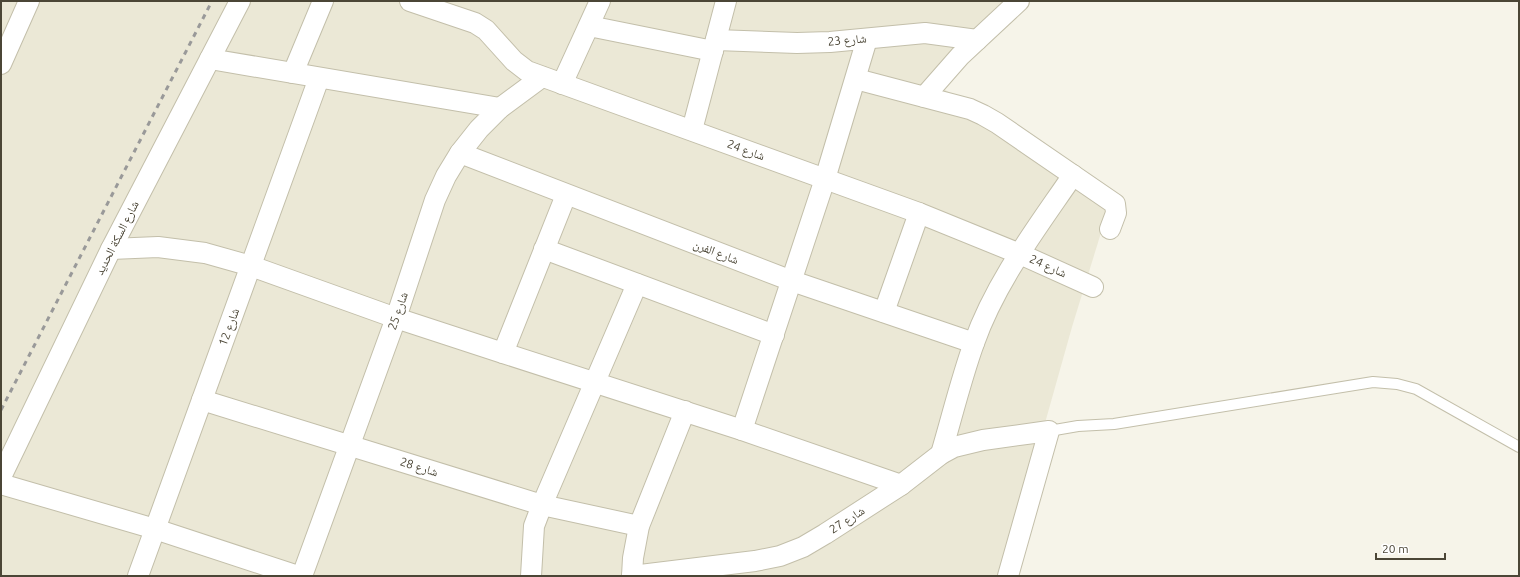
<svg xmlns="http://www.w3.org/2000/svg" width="1520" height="577" font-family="Ubuntu,'Noto Naskh Arabic',sans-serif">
  <rect width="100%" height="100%" fill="#f6f4e9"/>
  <path fill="#ebe8d6" d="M1 1H1012L928 77 1108 210 1072 327 1002 576H1Z"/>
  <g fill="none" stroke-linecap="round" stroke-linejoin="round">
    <g stroke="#c3bfaa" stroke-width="12">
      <path id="lane" d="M1049 431 1078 426 1114 424 1373 382 1397 384 1416 389 1519 447"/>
    </g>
    <g stroke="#c3bfaa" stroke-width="22">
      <g id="street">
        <path d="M410 1 475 23 486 30 514 61 527 71 919 213 1020 254 1093 287"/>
        <path d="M589 26 713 51"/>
        <path d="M716 40 797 43 830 42 925 33 977 40"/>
        <path d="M210 59 500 108"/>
        <path d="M1 64 29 1"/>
        <path d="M293 73 323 1"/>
        <path d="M856 79 970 109 983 115 997 123 1115 204 1116 213 1110 229"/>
        <path d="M562 84 600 1"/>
        <path d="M924 97 960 56 1019 1"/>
        <path d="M692 130 726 1"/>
        <path d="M460 153 792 281 974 343"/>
        <path d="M111 249 158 247 205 253 251 266 396 318 503 353 742 430 901 485"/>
        <path d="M544 249 774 335"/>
        <path d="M884 312 919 213"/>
        <path d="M503 353 566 195"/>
        <path d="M202 400 542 505 639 526"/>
        <path d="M742 430 825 179 867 39"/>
        <path d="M941 454C952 417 961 379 974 343 996 281 1037 228 1073 175"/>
        <path d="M1 477 111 249 240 1"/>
        <path d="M1 484 155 529 298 576"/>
        <path d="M138 576 319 78"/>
        <path d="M302 576 396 318 435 200 446 176 460 153 479 129 500 108 542 77"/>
        <path d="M531 576 534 526 542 505 637 284"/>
        <path d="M632 576 755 561 780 556 803 547 825 534 901 485 941 454 954 447 983 440 1049 431 1008 576"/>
        <path d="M632 576 633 558 639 526 685 411"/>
      </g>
    </g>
    <use href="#lane" stroke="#fff" stroke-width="10"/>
    <use href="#street" stroke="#fff" stroke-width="20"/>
    <path stroke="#999" stroke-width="3" stroke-dasharray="5 5" stroke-linecap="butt" d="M1 410 212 1"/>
  </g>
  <g text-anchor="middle" stroke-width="3.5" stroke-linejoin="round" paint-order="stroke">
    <g font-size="12" fill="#4b4636" stroke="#fff">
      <text transform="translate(847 40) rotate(-5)" y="4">شارع 23</text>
      <text transform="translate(746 150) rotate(20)" y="4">شارع 24</text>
      <text transform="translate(117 238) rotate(-63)" y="4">شارع السكة الحديد</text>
      <text transform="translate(716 252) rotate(21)" y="4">شارع الفرن</text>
      <text transform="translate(1048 266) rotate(24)" y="4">شارع 24</text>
      <text transform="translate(398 311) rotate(-71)" y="4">شارع 25</text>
      <text transform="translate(229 327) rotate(-70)" y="4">شارع 12</text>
      <text transform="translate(419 467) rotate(17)" y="4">شارع 28</text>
      <text transform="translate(847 520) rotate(-33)" y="4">شارع 27</text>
    </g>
  </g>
  <rect width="1520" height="577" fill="none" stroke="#4b4636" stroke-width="4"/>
  <path d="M1376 553v6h69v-6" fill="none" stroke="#4b4636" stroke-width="2"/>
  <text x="1382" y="553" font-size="12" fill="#4b4636" stroke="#ffffff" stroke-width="3" paint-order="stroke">20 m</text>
</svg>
